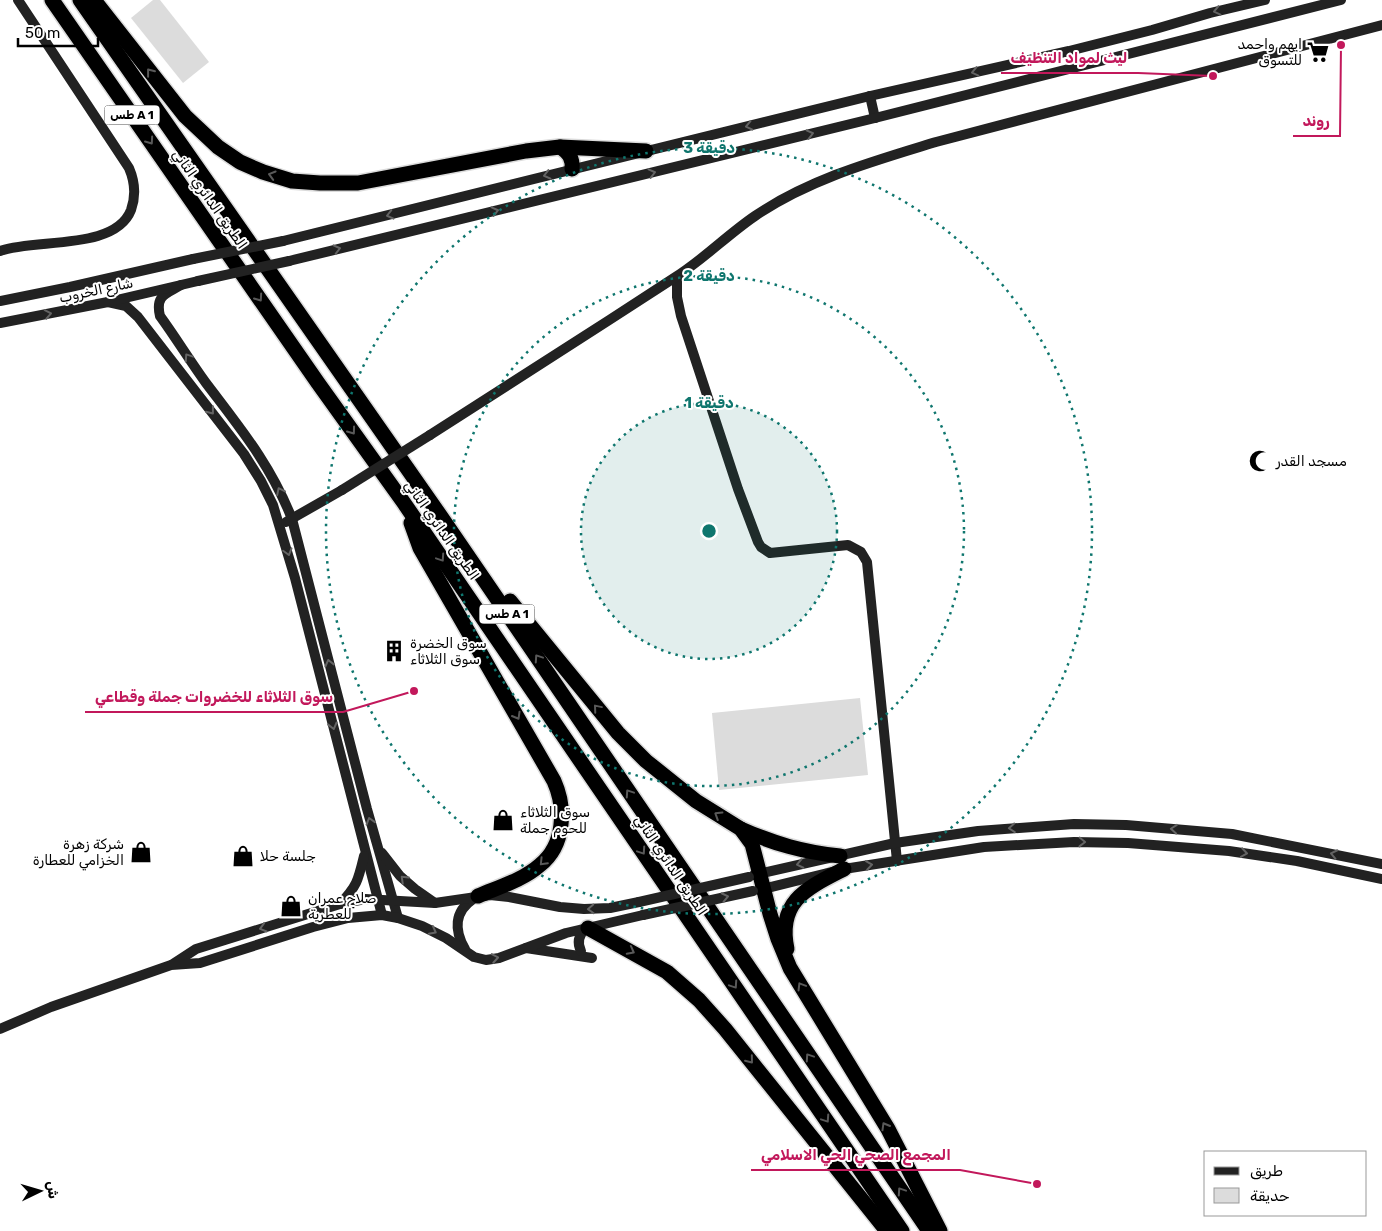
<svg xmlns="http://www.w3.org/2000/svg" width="1382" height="1231" font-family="Rubik,Vazirmatn,sans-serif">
  <rect width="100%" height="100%" fill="#fff"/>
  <g fill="#dcdcdc">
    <path d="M153 0H160L209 62 183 83 131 18Z"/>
    <path d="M860 698 868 775 719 790 712 713Z"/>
  </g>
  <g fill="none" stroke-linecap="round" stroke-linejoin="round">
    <g stroke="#dbdbdb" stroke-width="18">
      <g id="highway">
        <path d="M52 0 318 383 404 503 902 1231"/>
        <path d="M80 0 444 521 929 1231"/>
        <path d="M94 0 185 116 218 147 240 162 263 172 292 181 320 183H358L526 151 560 147 646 151"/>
        <path d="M560 147C569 153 573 158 572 169"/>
        <path d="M411 523 420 548 554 781C566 808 565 845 540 865 523 880 499 887 478 896"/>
        <path d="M510 601 618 733 646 761 696 801 741 829 752 844 770 914 778 939 790 968 888 1129 940 1231"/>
        <path d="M741 829C775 844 803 852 840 856"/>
        <path d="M588 928 667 972 699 1000 725 1029 887 1231"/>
        <path d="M787 949C777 901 807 888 844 869"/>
      </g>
    </g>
    <g stroke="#222" stroke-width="10">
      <path d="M870 96 875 118"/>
      <path d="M283 241 870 96 1069 51 1152 30 1210 13 1265 0"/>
      <path d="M0 251C35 238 115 251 131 210 136 196 135 182 129 168L18 0"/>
      <path d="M289 261 875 118 1341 0"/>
      <path d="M677 277V297L681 316 738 489 758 542 761 547 770 553 848 545 861 552 867 562 897 861"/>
      <path d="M181 285C166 294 155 295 160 316 176 338 190 361 206 383 240 428 271 465 292 519L367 809 398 918"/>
      <path d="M0 301 70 287 193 259"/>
      <path d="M108 302 126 306 138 317 244 454 261 481 273 505 295 578 382 915"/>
      <path d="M0 323 108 302 198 281"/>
      <path d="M430 435C511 383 593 331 674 278 703 260 727 235 755 216 809 179 874 161 936 142L1382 25"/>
      <path d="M286 522 342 490"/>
      <path d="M382 853 400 876 415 889 435 903"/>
      <path d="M754 875 895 843 978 831 1074 824 1126 825 1232 834 1382 864"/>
      <path d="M759 890 844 869 984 847 1074 842 1128 843 1229 851 1297 861 1382 879"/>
      <path d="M340 904C357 886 358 881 364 856"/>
      <path d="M526 948 592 958"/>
      <path d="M465 949C454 930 454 912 473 899"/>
      <path d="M581 951C577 943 578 936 585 929"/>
      <path d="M173 964 196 949 340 904 365 899 435 903 490 895 509 897 560 907 584 909 610 908 639 902"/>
      <path d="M0 1029 51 1007 171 965 200 963 313 927 348 918 382 915 398 918 422 926 446 938 474 957 486 960 499 958 566 933 643 915"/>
    </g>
    <use href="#highway" stroke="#000" stroke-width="15"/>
    <g stroke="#222" stroke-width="10">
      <path d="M193 259 283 241"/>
      <path d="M198 281 289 261"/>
      <path d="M342 490 430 435"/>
      <path d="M639 902 749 877"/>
      <path d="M643 915 753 891"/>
    </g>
  </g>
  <defs><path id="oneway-chevron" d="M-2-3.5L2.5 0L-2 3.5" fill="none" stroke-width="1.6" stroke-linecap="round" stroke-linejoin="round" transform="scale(1.25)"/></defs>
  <g stroke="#646464">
    <use href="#oneway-chevron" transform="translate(1217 11) rotate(167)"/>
    <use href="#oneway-chevron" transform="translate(975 72) rotate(167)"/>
    <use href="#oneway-chevron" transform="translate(749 126) rotate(167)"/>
    <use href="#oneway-chevron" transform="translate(810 134) rotate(-14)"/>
    <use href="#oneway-chevron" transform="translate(652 173) rotate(-14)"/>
    <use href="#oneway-chevron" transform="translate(547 175) rotate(166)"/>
    <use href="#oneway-chevron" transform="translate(495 211) rotate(-14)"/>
    <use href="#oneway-chevron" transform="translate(390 215) rotate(166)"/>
    <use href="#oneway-chevron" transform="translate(337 249) rotate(-14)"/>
    <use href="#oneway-chevron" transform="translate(48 314) rotate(-11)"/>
    <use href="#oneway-chevron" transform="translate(188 357) rotate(-124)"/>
    <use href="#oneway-chevron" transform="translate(211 411) rotate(52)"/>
    <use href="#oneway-chevron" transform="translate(280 491) rotate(-116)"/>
    <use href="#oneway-chevron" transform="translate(288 552) rotate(74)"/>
    <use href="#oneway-chevron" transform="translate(329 663) rotate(-104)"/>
    <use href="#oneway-chevron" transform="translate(333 726) rotate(76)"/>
    <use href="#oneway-chevron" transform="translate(370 821) rotate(-107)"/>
    <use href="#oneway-chevron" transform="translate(1012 828) rotate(176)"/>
    <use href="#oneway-chevron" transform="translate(1174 829) rotate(-175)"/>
    <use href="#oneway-chevron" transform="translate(1082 842) rotate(1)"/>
    <use href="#oneway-chevron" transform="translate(1244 853) rotate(9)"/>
    <use href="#oneway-chevron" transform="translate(1334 854) rotate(-168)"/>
    <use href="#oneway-chevron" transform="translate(800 864) rotate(168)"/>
    <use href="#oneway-chevron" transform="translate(869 865) rotate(-8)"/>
    <use href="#oneway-chevron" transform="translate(404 879) rotate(-136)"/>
    <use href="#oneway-chevron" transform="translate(725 897) rotate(-12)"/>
    <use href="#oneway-chevron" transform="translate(591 909) rotate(177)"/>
    <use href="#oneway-chevron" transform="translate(263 928) rotate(163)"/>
    <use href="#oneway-chevron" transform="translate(433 931) rotate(28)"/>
    <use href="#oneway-chevron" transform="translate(495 958) rotate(-10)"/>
  </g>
  <g stroke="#595959">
    <use href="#oneway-chevron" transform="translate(150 72) rotate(-128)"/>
    <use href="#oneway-chevron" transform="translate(150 141) rotate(55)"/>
    <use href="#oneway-chevron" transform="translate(272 175) rotate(-164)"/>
    <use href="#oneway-chevron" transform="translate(259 298) rotate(55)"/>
    <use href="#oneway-chevron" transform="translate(352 431) rotate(54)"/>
    <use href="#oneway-chevron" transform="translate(441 558) rotate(56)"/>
    <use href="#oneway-chevron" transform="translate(538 658) rotate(-124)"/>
    <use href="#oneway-chevron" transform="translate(597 708) rotate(-130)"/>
    <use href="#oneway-chevron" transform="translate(517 716) rotate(60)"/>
    <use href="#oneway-chevron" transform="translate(629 793) rotate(-124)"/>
    <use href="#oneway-chevron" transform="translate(718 815) rotate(-148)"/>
    <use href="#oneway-chevron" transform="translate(642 851) rotate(56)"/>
    <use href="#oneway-chevron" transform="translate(543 862) rotate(134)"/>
    <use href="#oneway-chevron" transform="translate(631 951) rotate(28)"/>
    <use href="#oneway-chevron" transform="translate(734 985) rotate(56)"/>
    <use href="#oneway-chevron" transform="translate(801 986) rotate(-121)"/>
    <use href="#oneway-chevron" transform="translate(809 1057) rotate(-124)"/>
    <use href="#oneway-chevron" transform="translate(750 1060) rotate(51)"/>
    <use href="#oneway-chevron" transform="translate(826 1119) rotate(56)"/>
    <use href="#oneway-chevron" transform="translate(885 1126) rotate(-120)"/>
    <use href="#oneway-chevron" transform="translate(901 1191) rotate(-124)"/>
  </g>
  <circle cx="709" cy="531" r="128" fill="#0f766e" fill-opacity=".12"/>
  <g fill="none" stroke="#0f766e" stroke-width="2.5" stroke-dasharray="2.5 5">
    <circle cx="709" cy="531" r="128"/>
    <circle cx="709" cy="531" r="255"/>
    <circle cx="709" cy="531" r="383"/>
  </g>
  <defs>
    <g id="supermarket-bare" transform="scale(1.725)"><path d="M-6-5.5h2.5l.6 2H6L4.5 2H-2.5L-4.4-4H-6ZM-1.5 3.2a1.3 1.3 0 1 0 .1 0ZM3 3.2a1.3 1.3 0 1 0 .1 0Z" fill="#000" stroke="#fff" stroke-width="2.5" paint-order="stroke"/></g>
    <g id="mosque-bare" transform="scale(1.725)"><path d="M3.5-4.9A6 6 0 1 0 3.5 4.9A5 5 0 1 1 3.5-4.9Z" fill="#000" stroke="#fff" stroke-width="2.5" paint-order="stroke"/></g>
    <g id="building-bare" transform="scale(1.725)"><path d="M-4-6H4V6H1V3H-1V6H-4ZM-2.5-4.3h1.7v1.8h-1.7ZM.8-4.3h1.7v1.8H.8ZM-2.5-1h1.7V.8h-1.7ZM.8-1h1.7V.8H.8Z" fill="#000" stroke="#fff" stroke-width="2.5" paint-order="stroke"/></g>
    <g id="shop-bare" transform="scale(1.725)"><path d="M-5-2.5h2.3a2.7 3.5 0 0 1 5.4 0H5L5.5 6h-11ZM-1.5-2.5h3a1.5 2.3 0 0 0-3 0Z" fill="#000" stroke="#fff" stroke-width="2.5" paint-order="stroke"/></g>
  </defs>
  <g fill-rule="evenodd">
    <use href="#supermarket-bare" x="1318" y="52"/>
    <use href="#mosque-bare" x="1260" y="461"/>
    <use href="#building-bare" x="394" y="651"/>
    <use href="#shop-bare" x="503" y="820"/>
    <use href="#shop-bare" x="141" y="852"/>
    <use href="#shop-bare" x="243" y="856"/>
    <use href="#shop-bare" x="291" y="906"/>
  </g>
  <g text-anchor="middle" stroke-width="4" stroke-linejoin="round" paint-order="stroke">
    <g fill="#fff" stroke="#4c4c4c" stroke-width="1">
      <rect x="104.5" y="105.5" width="55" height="19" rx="4"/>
      <rect x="479.5" y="604.5" width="55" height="19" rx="4"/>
    </g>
    <g font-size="12" font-weight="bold" fill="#000">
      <text x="132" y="119">طس A 1</text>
      <text x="507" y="618">طس A 1</text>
    </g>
    <g font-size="14" fill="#000" stroke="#fff" text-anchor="start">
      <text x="1302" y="49" text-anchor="end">ايهم واحمد<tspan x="1302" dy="16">للتسوق</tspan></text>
      <text x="1276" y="466">مسجد القدر</text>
      <text x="410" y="648">سوق الخضرة<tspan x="410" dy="16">سوق الثلاثاء</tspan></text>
      <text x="520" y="817">سوق الثلاثاء<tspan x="520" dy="16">للحوم جملة</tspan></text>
      <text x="124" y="849" text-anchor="end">شركة زهرة<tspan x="124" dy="16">الخزامي للعطارة</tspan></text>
      <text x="260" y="861">جلسة حلا</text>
      <text x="308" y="903">صلاح عمران<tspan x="308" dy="16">للعطرية</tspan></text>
    </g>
    <g font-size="14" fill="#000" stroke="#fff">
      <text transform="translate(210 199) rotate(55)" y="5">الطريق الدائري الثاني</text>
      <text transform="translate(96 290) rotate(-12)" y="5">شارع الخروب</text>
      <text transform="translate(442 530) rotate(55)" y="5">الطريق الدائري الثاني</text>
      <text transform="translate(671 865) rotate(56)" y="5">الطريق الدائري الثاني</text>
    </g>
  </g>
  <circle cx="709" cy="531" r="8" fill="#0f766e" stroke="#fff" stroke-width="2.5"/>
  <g font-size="15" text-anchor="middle" font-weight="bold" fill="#0f766e" stroke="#fff" stroke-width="4" stroke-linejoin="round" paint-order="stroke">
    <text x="709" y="153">3 دقيقة</text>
    <text x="709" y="281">2 دقيقة</text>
    <text x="709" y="408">1 دقيقة</text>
  </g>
  <path fill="none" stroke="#c2185b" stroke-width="2" d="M1213 76L1138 73H1001M1341 45L1340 136H1293M414 691L343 712H85M1037 1184L960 1170H751"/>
  <g fill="#c2185b" stroke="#fff" stroke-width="2">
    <circle cx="1213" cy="76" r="5"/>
    <circle cx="1341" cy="45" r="5"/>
    <circle cx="414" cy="691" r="5"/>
    <circle cx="1037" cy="1184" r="5"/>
  </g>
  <g font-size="15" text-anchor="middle" font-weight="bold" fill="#c2185b" stroke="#fff" stroke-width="4" stroke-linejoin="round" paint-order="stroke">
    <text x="1069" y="63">ليث لمواد التنظيف</text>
    <text x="1316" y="126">روند</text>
    <text x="214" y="702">سوق الثلاثاء للخضروات جملة وقطاعي</text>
    <text x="856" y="1160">المجمع الصحي الحي الاسلامي</text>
  </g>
  <rect x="1204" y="1151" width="162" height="65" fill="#ffffff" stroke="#999999"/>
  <rect x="1214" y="1167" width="25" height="8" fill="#222222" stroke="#999999"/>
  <text x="1250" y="1176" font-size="15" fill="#000000">طريق</text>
  <rect x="1214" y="1188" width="25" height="15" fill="#dcdcdc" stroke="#999999"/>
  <text x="1250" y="1201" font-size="15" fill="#000000">حديقة</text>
  <g transform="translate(40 1191) rotate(85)" stroke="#ffffff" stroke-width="4" paint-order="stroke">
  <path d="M0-4L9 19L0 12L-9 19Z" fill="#000000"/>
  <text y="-8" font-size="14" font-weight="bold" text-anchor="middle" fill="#000000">ش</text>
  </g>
  <path d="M18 38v8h80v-8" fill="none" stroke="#000000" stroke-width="2.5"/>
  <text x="25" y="38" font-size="15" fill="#000000" stroke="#ffffff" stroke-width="4" paint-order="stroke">50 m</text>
</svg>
